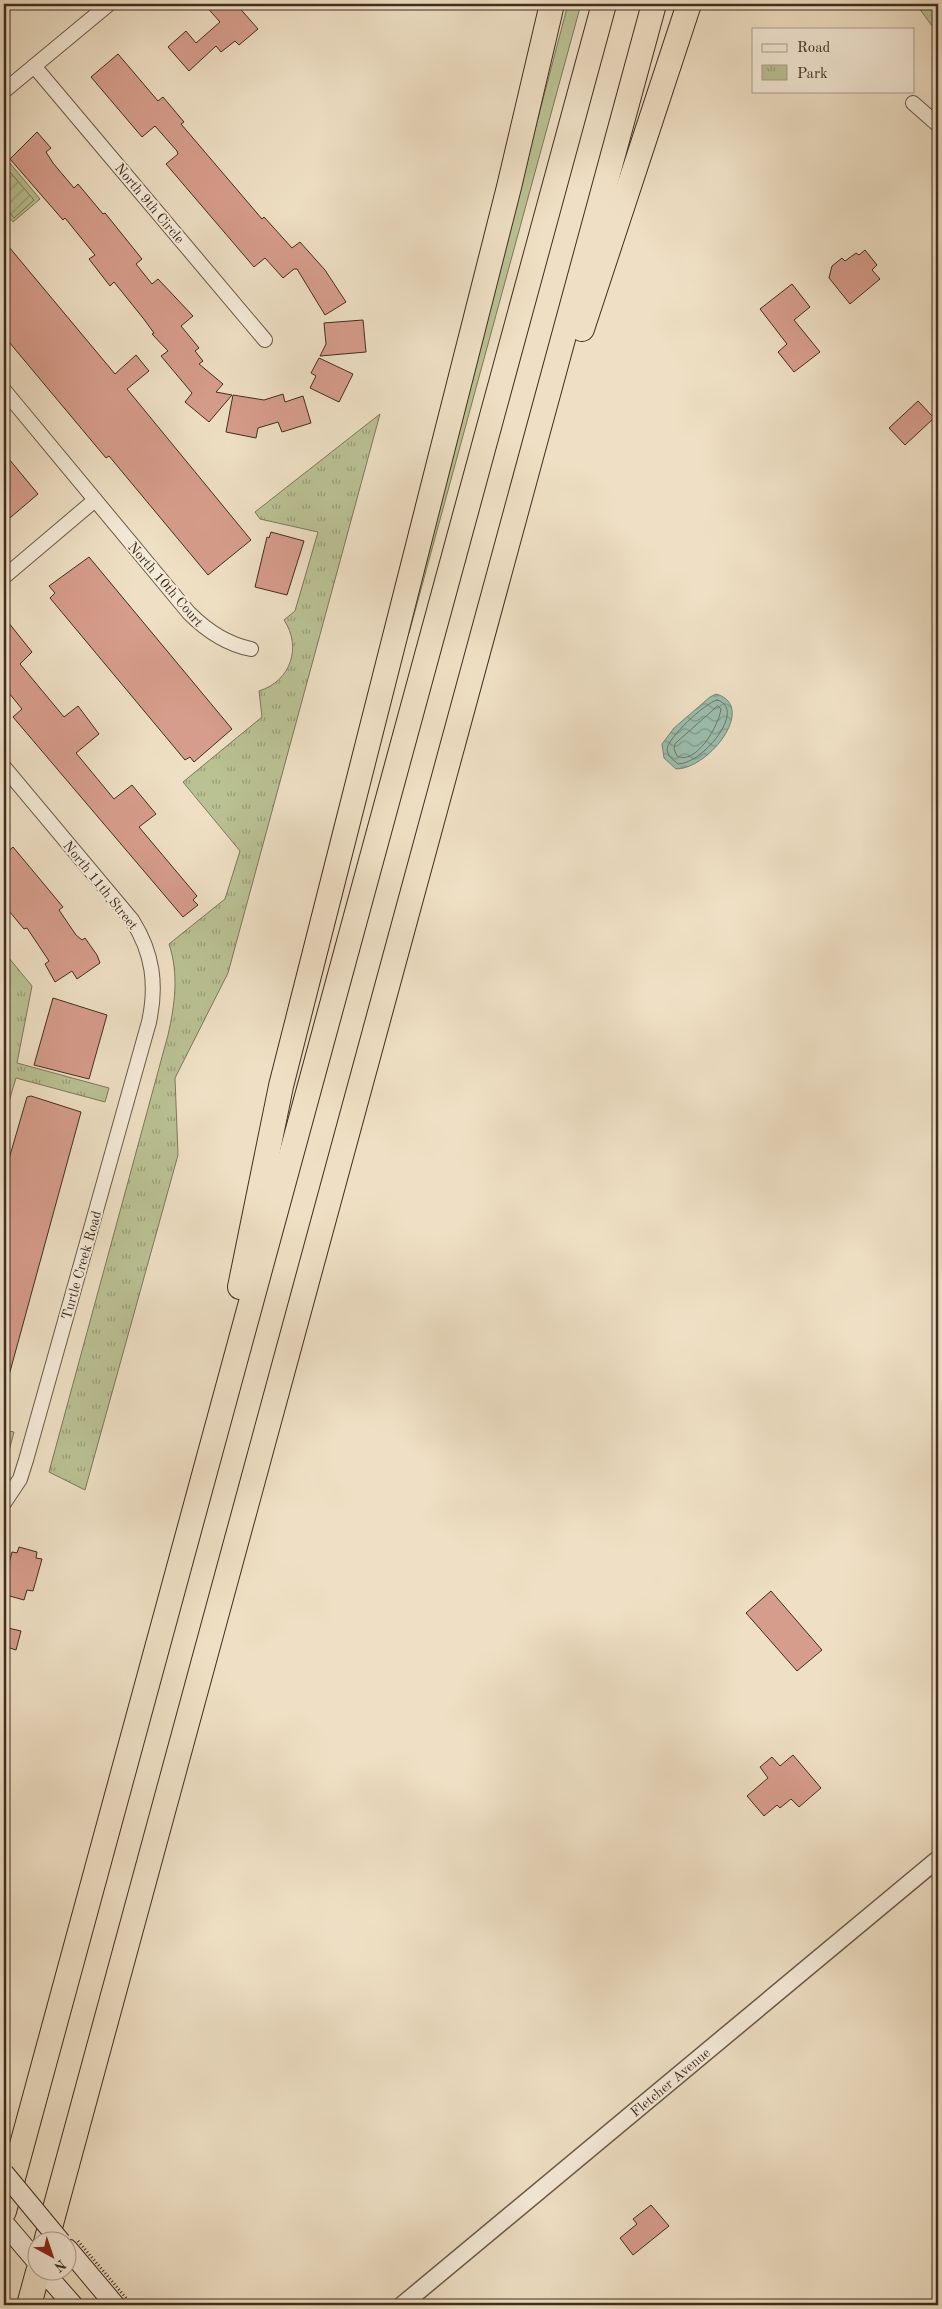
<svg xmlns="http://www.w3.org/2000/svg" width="942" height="2309" font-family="'Old Standard TT',serif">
  <defs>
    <pattern id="park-tufts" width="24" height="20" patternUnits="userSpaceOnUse" patternTransform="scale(1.25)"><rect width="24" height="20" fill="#bac294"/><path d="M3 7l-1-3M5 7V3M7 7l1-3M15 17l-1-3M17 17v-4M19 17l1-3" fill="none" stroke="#999e78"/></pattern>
    <pattern id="garden-furrows" width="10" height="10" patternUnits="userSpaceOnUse" patternTransform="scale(1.25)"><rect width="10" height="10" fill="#bac294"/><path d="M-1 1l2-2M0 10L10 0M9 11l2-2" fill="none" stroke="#999e78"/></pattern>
    <pattern id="water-waves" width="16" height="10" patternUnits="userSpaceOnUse" patternTransform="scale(1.25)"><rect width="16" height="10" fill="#9bbeae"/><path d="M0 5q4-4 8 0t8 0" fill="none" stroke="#809b8d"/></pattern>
  </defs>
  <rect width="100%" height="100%" fill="#efe0c5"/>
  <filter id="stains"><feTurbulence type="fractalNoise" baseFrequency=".004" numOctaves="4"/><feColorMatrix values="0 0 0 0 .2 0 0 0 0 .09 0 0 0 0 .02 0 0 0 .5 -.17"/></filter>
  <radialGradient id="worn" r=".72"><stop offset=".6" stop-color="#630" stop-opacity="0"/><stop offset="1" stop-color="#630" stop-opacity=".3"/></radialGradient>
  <g fill="#bac294" stroke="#7d785a">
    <path d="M568 4H581L409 633 403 631Z"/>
    <path d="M916 4H938V34Z"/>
  </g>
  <g fill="url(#park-tufts)" stroke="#7d785a">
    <path d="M4 156 40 199 13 222 4 211Z"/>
    <path d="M380 414 228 973 175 1078 178 1155 85 1490 49 1472 168 1035C175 1004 179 974 169 944L225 899 240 851 183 782 262 717 259 691C291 681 302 647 284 620L295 611 318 532 260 519 255 512Z"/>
    <path d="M4 952 32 986 17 1063 109 1088 105 1102 16 1078 4 1118Z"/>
    <path d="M4 1430 14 1432 8 1455 4 1453Z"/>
  </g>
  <path fill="url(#garden-furrows)" stroke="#7d785a" d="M4 165 34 200 14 218 4 206Z"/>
  <path fill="url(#water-waves)" stroke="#778475" d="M716 694C758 706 709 769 676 769L664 758 662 744 674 728 710 697Z"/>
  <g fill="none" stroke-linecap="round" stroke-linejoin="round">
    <g stroke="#6e7666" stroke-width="1">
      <path d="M717 700C748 708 703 764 678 764L669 756 667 750C667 738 705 703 717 700Z"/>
      <path d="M718 706 721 709C719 725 696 766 677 756L674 749 675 744Z"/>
    </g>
  </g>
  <g fill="#d79d8c" stroke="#402d1f">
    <path d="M204 4H236L258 29 239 45 235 41 221 52 216 46 189 71 168 47 186 31 196 43 220 22Z"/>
    <path d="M118 54 158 101 163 97 184 122 181 124 262 219 264 217 292 248 300 242 325 270 346 302 325 315 297 269H294L283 278 265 258 254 267 166 164 178 154 177 151 155 126 142 137 91 77Z"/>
    <path d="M37 132 51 148 46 152 53 163 74 188 78 184 103 214 105 213 142 259 136 264 152 284 158 279 193 316 181 326 199 348 195 351 203 361 199 364 223 384 216 392 232 395 209 422 185 402 192 393 161 356 168 351 152 334 154 333 143 318 114 282 110 286 89 259 95 255 65 218 63 220 10 159Z"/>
    <path d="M4 241 115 374 136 355 149 371 127 389 251 540 208 575 109 456 106 458 4 336Z"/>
    <path d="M865 250 877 265 872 270 880 279 850 304 829 278 832 266 842 258 845 261 856 253 859 255Z"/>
    <path d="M792 284 810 307 794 320 820 352 794 372 778 352 787 344 760 309Z"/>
    <path d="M363 320 366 352 320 356 326 344 324 323Z"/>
    <path d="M319 358 353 374 339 402 310 388 316 376 311 373Z"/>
    <path d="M283 394 285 402 303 396 311 423 282 432 278 422 258 428 256 438 226 432 233 395 264 400Z"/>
    <path d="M918 401 934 418 905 445 889 428Z"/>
    <path d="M4 453 38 494 4 523Z"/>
    <path d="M271 532 304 541 287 595 255 587 267 537 269 538Z"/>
    <path d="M89 557 232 729 194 762 190 757 185 760 50 598 55 593 49 586Z"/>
    <path d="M4 617 32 652 20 664 64 717 78 706 99 734 76 753 114 799 132 785 156 814 139 827 197 896 193 900 198 905 183 917 13 717 22 709 4 687Z"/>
    <path d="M13 847 63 907 59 910 76 935 82 940 85 938 97 955 100 963 77 979 72 971 55 982 45 964 49 961 27 928 24 929 4 905V855Z"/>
    <path d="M53 998 107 1015 89 1079 34 1065Z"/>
    <path d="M31 1096 81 1112 8 1379 4 1378V1176L27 1097Z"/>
    <path d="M19 1547 37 1552 36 1558 42 1559 33 1591 27 1590 24 1600 6 1595 9 1584 4 1583 12 1552 17 1553Z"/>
    <path d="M771 1591 822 1650 797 1671 746 1613Z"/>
    <path d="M4 1627 21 1631 16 1650 4 1646Z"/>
    <path d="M793 1755 821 1788 799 1807 791 1799 780 1808 777 1805 764 1816 747 1796 768 1778 760 1767 772 1757 780 1766Z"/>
    <path d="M651 2205 669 2226 633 2255 620 2238 637 2224 633 2219Z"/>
  </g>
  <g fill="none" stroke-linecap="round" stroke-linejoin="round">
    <g stroke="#6c5a48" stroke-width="16">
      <g id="minor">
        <path d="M34 66 265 340"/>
        <path d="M4 91 109 4"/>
        <path d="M913 103 938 125"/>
        <path d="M4 390 189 613C207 631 226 644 251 649"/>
        <path d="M4 577 95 500"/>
        <path d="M4 767 132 920C153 953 157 985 149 1022L26 1460 20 1479 4 1503"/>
      </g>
    </g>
    <g stroke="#6c5a48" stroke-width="19">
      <path id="tertiary" d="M402 2305 938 1859"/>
    </g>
    <g stroke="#402d1f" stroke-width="21">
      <g id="secondary">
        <path d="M4 2223 38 2263"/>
        <path d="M68 2249 115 2305"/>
        <path d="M44 2272 73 2305"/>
      </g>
    </g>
    <g stroke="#402d1f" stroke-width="26">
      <g id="motorway">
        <path d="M582 329 689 4"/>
        <path d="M240 1287 281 1086 509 187 552 4"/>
        <path d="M4 2211 604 4"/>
        <path d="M46 2242 654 4"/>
        <path d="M29 2305 38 2272"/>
      </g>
    </g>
    <use href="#minor" stroke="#f5ebd9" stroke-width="14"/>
    <use href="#tertiary" stroke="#f5ebd9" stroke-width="16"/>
    <use href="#secondary" stroke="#f5ebd9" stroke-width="19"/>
    <use href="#motorway" stroke="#efe0c5" stroke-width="24"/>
    <g stroke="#402d1f" stroke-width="21" stroke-linecap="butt">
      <path id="secondary-bridge" d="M4 2173 61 2242"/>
    </g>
    <path stroke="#402d1f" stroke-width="3" stroke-dasharray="1 2.5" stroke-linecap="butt" d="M78 2241 132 2305"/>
    <use href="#secondary-bridge" stroke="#f5ebd9" stroke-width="19"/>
  </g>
  <g text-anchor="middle" stroke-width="4" stroke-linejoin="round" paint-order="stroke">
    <g font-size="14" fill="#402d1f" stroke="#f5ebd9">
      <text transform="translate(150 203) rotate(50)" y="5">North 9th Circle</text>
      <text transform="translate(166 584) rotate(49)" y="5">North 10th Court</text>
      <text transform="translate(101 885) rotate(51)" y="5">North 11th Street</text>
      <text transform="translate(81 1265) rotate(-74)" y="5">Turtle Creek Road</text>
      <text transform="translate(670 2082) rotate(-40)" y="5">Fletcher Avenue</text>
    </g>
  </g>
  <rect width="942" height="2309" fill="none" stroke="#efe0c5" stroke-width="20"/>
  <rect x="5" y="5" width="932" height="2299" fill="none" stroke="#402d1f" stroke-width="2.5"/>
  <rect x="10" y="10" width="922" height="2289" fill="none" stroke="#402d1f"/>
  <rect x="752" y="28" width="162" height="65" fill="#f5ebd9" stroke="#ad9f8f"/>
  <rect x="762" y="44" width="25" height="8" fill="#f5ebd9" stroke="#ad9f8f"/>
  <text x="797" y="52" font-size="15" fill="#402d1f">Road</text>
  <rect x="762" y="65" width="25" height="15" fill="url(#park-tufts)" stroke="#ad9f8f"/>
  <text x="797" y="78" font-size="15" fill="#402d1f">Park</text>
  <g transform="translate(52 2256) rotate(140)"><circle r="24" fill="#f5ebd9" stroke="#ad9f8f"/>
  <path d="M0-4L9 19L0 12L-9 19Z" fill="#8f2418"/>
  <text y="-8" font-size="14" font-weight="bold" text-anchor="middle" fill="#402d1f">N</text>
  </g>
  <rect width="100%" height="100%" filter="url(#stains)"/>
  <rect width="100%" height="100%" fill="url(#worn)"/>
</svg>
